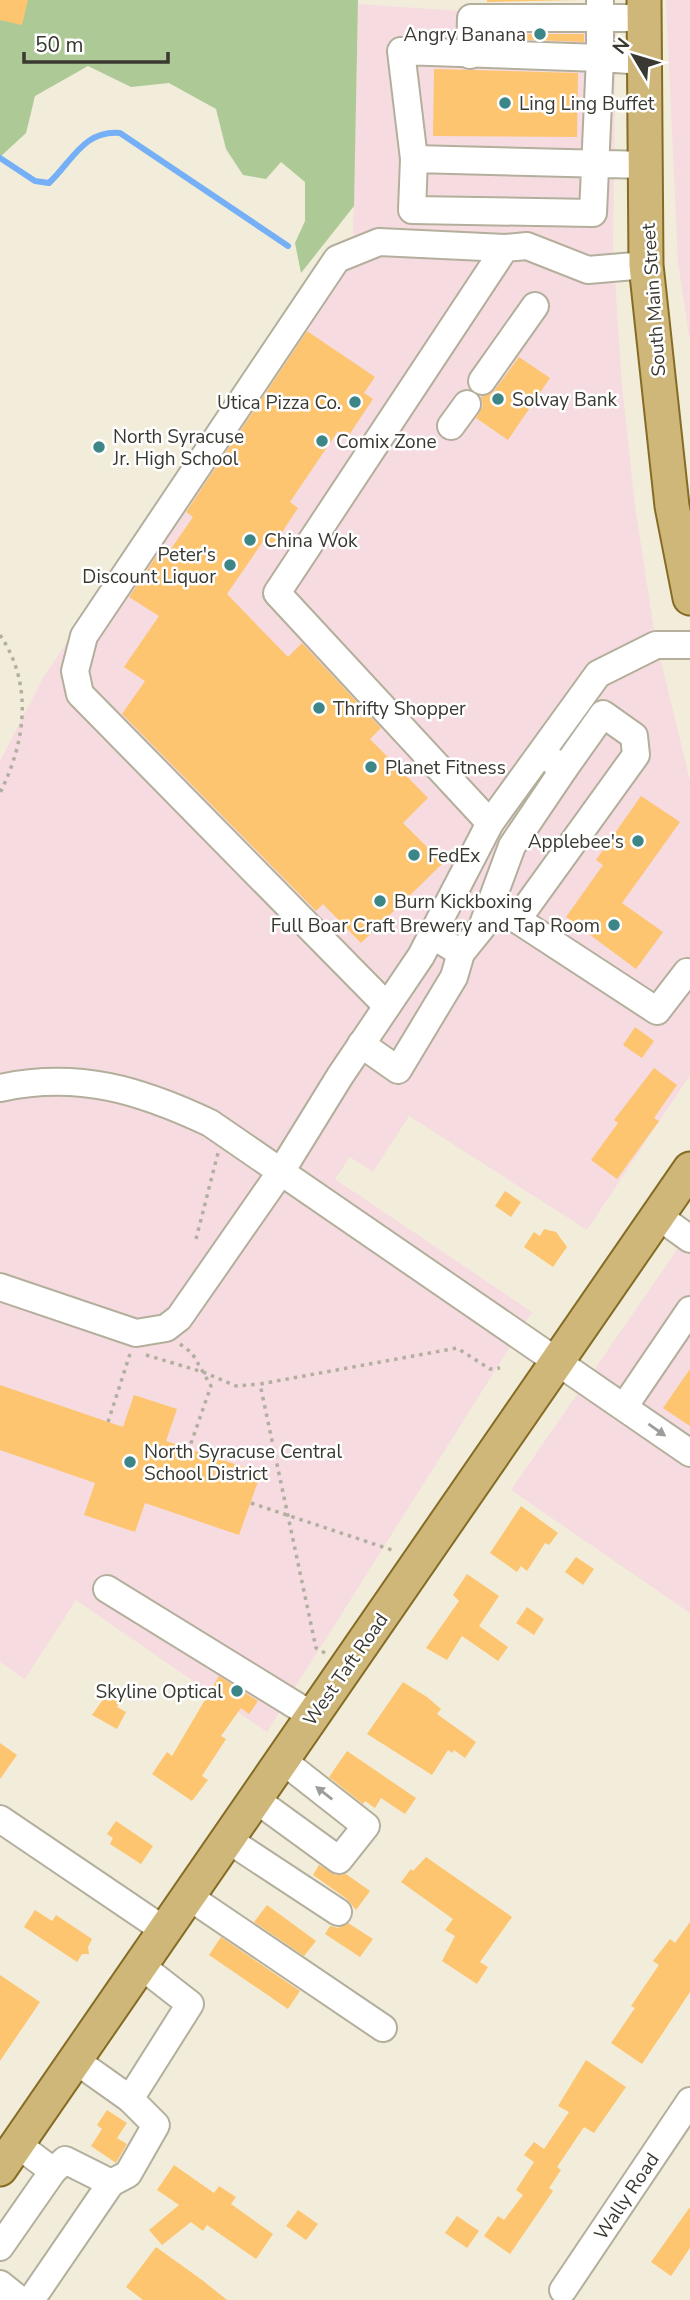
<svg xmlns="http://www.w3.org/2000/svg" width="690" height="2300" font-family="'Nunito Sans',sans-serif">
  <rect width="100%" height="100%" fill="#f2edda"/>
  <g fill="#f6dbe0">
    <path d="M666 0H690V342L678 263Z"/>
    <path d="M358 4 489 13 616 14 613 250 622 386 635 506 655 636 690 781V1075L587 1230 409 1116 373 1172 350 1157 335 1179 532 1312 267 1732 76 1600 25 1679 0 1662V761L43 678 300 290 314 271 353 239Z"/>
    <path d="M690 1231V1613L511 1490Z"/>
  </g>
  <path fill="#acc996" d="M0 0H358L354 206 301 273 295 243 305 221V182L281 162 266 179 243 175 226 149 216 109 169 83 131 87 88 66 35 96 26 133 0 157Z"/>
  <g fill="none" stroke-linecap="round" stroke-linejoin="round">
    <path stroke="#75b0f7" stroke-width="6" d="M0 158 35 181 49 183C73 160 84 130 120 133L288 246"/>
  </g>
  <g fill="#fdc570">
    <path d="M0 0H28L22 25 0 20Z"/>
    <path d="M487 0H580L487 2Z"/>
    <path d="M486 34H584V42L486 38Z"/>
    <path d="M434 69 578 73 577 137 433 136Z"/>
    <path d="M307 331 375 377 364 393 373 399 347 438 338 431 290 502 298 508 273 546 264 540 227 594 288 657 302 643 381 728 370 739 428 798 403 823 443 863 361 943 323 904 316 911 122 714 145 681 124 667 159 616 129 597 162 548 169 552 193 517 186 512Z"/>
    <path d="M519 357 550 378 508 440 476 418 483 406 481 397 494 391Z"/>
    <path d="M641 796 680 822 622 903 663 932 636 969 566 917 603 865 596 860Z"/>
    <path d="M635 1027 654 1041 642 1058 623 1045Z"/>
    <path d="M654 1068 677 1085 654 1118 659 1121 617 1179 591 1160 618 1123 614 1120Z"/>
    <path d="M505 1191 521 1202 511 1217 495 1206Z"/>
    <path d="M544 1229 556 1232 567 1247 553 1267 524 1247 534 1232 540 1236Z"/>
    <path d="M690 1369V1426L663 1408Z"/>
    <path d="M0 1385 123 1427 134 1395 177 1409 166 1441 261 1473 239 1535 145 1503 135 1532 84 1515 95 1483 0 1450Z"/>
    <path d="M521 1506 558 1533 549 1545 545 1543 527 1571 521 1566 517 1572 490 1553Z"/>
    <path d="M576 1557 594 1569 583 1585 565 1572Z"/>
    <path d="M467 1574 499 1596 479 1626 508 1647 498 1661 462 1636 447 1660 426 1648 459 1601 453 1595Z"/>
    <path d="M527 1607 544 1619 534 1635 516 1623Z"/>
    <path d="M219 1676 258 1701 249 1714 241 1708 221 1736 226 1739 202 1776 208 1780 192 1801 152 1774 167 1752 172 1756Z"/>
    <path d="M403 1682 427 1697 441 1709 437 1714 476 1742 465 1758 454 1750 452 1753 448 1750 432 1775 367 1734Z"/>
    <path d="M107 1694 120 1702 117 1707 126 1712 117 1729 92 1715Z"/>
    <path d="M0 1743 17 1755 0 1779Z"/>
    <path d="M347 1751 416 1798 405 1814 381 1798 375 1808 365 1801 363 1804 329 1777Z"/>
    <path d="M116 1821 153 1846 141 1864 110 1844 113 1838 107 1834Z"/>
    <path d="M426 1857 512 1917 480 1962 488 1967 477 1984 442 1961 455 1936 445 1930 453 1919 401 1882 411 1869 413 1871Z"/>
    <path d="M319 1865 336 1875 346 1874 370 1891 356 1910 347 1899 313 1875Z"/>
    <path d="M267 1905 316 1941 304 1956 254 1922Z"/>
    <path d="M35 1910 52 1921 56 1915 92 1939 88 1947 89 1954H82L77 1962 24 1927Z"/>
    <path d="M690 1922V1992L642 2064 611 2043 635 2008 631 2006 659 1965 653 1961 670 1939 675 1943Z"/>
    <path d="M348 1923 373 1939 360 1957 325 1934 330 1926 338 1928Z"/>
    <path d="M221 1937 300 1991 288 2009 209 1955Z"/>
    <path d="M0 1975 40 2002 0 2061Z"/>
    <path d="M586 2060 626 2087 594 2133 584 2127 557 2167 561 2170 549 2188 553 2191 510 2254 484 2236 498 2216 504 2220 523 2195 516 2190 534 2162 524 2155 534 2142 544 2149 569 2112 558 2106Z"/>
    <path d="M107 2110 127 2123 117 2138 127 2144 116 2163 91 2146 102 2129 97 2125Z"/>
    <path d="M174 2165 214 2193 219 2186 236 2197 231 2204 273 2234 256 2259 207 2225 203 2231 191 2222 162 2245 149 2230 179 2205 157 2190Z"/>
    <path d="M690 2207V2248L671 2276 651 2262Z"/>
    <path d="M298 2210 318 2224 306 2240 286 2226Z"/>
    <path d="M457 2216 479 2231 467 2248 445 2233Z"/>
    <path d="M156 2247 202 2280 227 2300H143L126 2287Z"/>
  </g>
  <g fill="none" stroke-linecap="round" stroke-linejoin="round">
    <g stroke="#b3af9c" stroke-width="30">
      <g id="minor">
        <path d="M470 55 471 18H645"/>
        <path d="M645 61 600 58 593 213 412 210 414 159 646 165"/>
        <path d="M414 159 401 51 600 58V0"/>
        <path d="M482 381 535 306"/>
        <path d="M451 426 467 404"/>
        <path d="M490 823 277 593 505 248 527 246 588 270 646 265"/>
        <path d="M504 911 657 1011 687 972"/>
        <path d="M517 920 636 755 634 736 603 714 564 769"/>
        <path d="M432 935 461 953 482 927 512 846 564 769 550 759"/>
        <path d="M387 1006 80 694 75 671 84 636 337 259 379 242 505 248"/>
        <path d="M361 1044 398 1070 454 977 461 953"/>
        <path d="M0 1088C78 1071 140 1090 210 1123L690 1453"/>
        <path d="M658 1216 690 1239"/>
        <path d="M0 1287 136 1333 166 1328 179 1318 282 1170 340 1076 421 956 490 823 598 674 656 645H690"/>
        <path d="M624 1407 690 1310"/>
        <path d="M107 1589 313 1716"/>
        <path d="M255 1799 339 1860 366 1826 282 1760"/>
        <path d="M0 1819 164 1930"/>
        <path d="M227 1839 338 1912"/>
        <path d="M188 1896 383 2028"/>
        <path d="M75 2060 130 2099 190 2004 140 1965"/>
        <path d="M53 2171 65 2160 111 2183 128 2174 156 2125 130 2099"/>
        <path d="M0 2247 53 2171 17 2144"/>
        <path d="M0 2284 20 2300"/>
        <path d="M563 2290 690 2101"/>
        <path d="M31 2300 111 2183"/>
      </g>
    </g>
    <g stroke="#856c25" stroke-width="37">
      <g id="major">
        <path d="M644 0 646 265 672 506 690 598"/>
        <path d="M0 2169 690 1169"/>
      </g>
    </g>
    <g stroke="#b3afa0" stroke-width="3.5" stroke-dasharray="3.5 5" stroke-linecap="butt">
      <path d="M0 635C34 685 25 743 0 793"/>
      <path d="M196 1239 218 1153"/>
      <path d="M180 1344 192 1353 211 1386 189 1449"/>
      <path d="M146 1355 203 1372 236 1386 259 1384"/>
      <path d="M108 1422 130 1354"/>
      <path d="M251 1503 395 1551"/>
      <path d="M325 1653 316 1648 260 1384 457 1348 490 1369 500 1368"/>
    </g>
    <use href="#minor" stroke="#fff" stroke-width="26"/>
    <use href="#major" stroke="#ceb779" stroke-width="33"/>
  </g>
  <defs><path id="oneway-solid" d="M-6-.8H1V-3.2L6.5 0L1 3.2V.8H-6Z" transform="scale(1.75)"/></defs>
  <g fill="#9c9c98">
    <use href="#oneway-solid" transform="translate(657 1430) rotate(35)"/>
    <use href="#oneway-solid" transform="translate(324 1793) rotate(-142)"/>
  </g>
  <g fill="#3d8687" stroke="#fff" stroke-width="2.5">
    <circle cx="540" cy="34" r="7"/>
    <circle cx="505" cy="103" r="7"/>
    <circle cx="498" cy="399" r="7"/>
    <circle cx="355" cy="402" r="7"/>
    <circle cx="322" cy="441" r="7"/>
    <circle cx="99" cy="447" r="7"/>
    <circle cx="250" cy="540" r="7"/>
    <circle cx="230" cy="565" r="7"/>
    <circle cx="319" cy="708" r="7"/>
    <circle cx="371" cy="767" r="7"/>
    <circle cx="638" cy="841" r="7"/>
    <circle cx="414" cy="855" r="7"/>
    <circle cx="380" cy="901" r="7"/>
    <circle cx="614" cy="925" r="7"/>
    <circle cx="130" cy="1462" r="7"/>
    <circle cx="237" cy="1691" r="7"/>
  </g>
  <g text-anchor="middle" stroke-width="5" stroke-linejoin="round" paint-order="stroke">
    <g font-size="19" fill="#3a3931" stroke="#fff" text-anchor="start">
      <text x="526" y="41" text-anchor="end">Angry Banana</text>
      <text x="519" y="110">Ling Ling Buffet</text>
      <text x="512" y="406">Solvay Bank</text>
      <text x="341" y="409" text-anchor="end">Utica Pizza Co.</text>
      <text x="113" y="443">North Syracuse<tspan x="113" dy="22">Jr. High School</tspan></text>
      <text x="336" y="448">Comix Zone</text>
      <text x="264" y="547">China Wok</text>
      <text x="216" y="561" text-anchor="end">Peter's<tspan x="216" dy="22">Discount Liquor</tspan></text>
      <text x="333" y="715">Thrifty Shopper</text>
      <text x="385" y="774">Planet Fitness</text>
      <text x="624" y="848" text-anchor="end">Applebee's</text>
      <text x="428" y="862">FedEx</text>
      <text x="394" y="908">Burn Kickboxing</text>
      <text x="600" y="932" text-anchor="end">Full Boar Craft Brewery and Tap Room</text>
      <text x="144" y="1458">North Syracuse Central<tspan x="144" dy="22">School District</tspan></text>
      <text x="223" y="1698" text-anchor="end">Skyline Optical</text>
    </g>
    <g font-size="19" fill="#3a3931" stroke="#fff">
      <text transform="translate(653 300) rotate(-94)" y="7">South Main Street</text>
      <text transform="translate(345 1669) rotate(-55)" y="7">West Taft Road</text>
      <text transform="translate(626 2196) rotate(-56)" y="7">Wally Road</text>
    </g>
  </g>
  <g transform="translate(634 56) rotate(308)" stroke="#ffffff" stroke-width="5" paint-order="stroke">
  <path d="M0-5L12 26L0 18L-12 26Z" fill="#3a3931"/>
  <text y="-10" font-size="19" font-weight="bold" text-anchor="middle" fill="#3a3931">N</text>
  </g>
  <path d="M24 52v10h144v-10" fill="none" stroke="#3a3931" stroke-width="3.5"/>
  <text x="35" y="52" font-size="21" fill="#3a3931" stroke="#ffffff" stroke-width="5" paint-order="stroke">50 m</text>
</svg>
